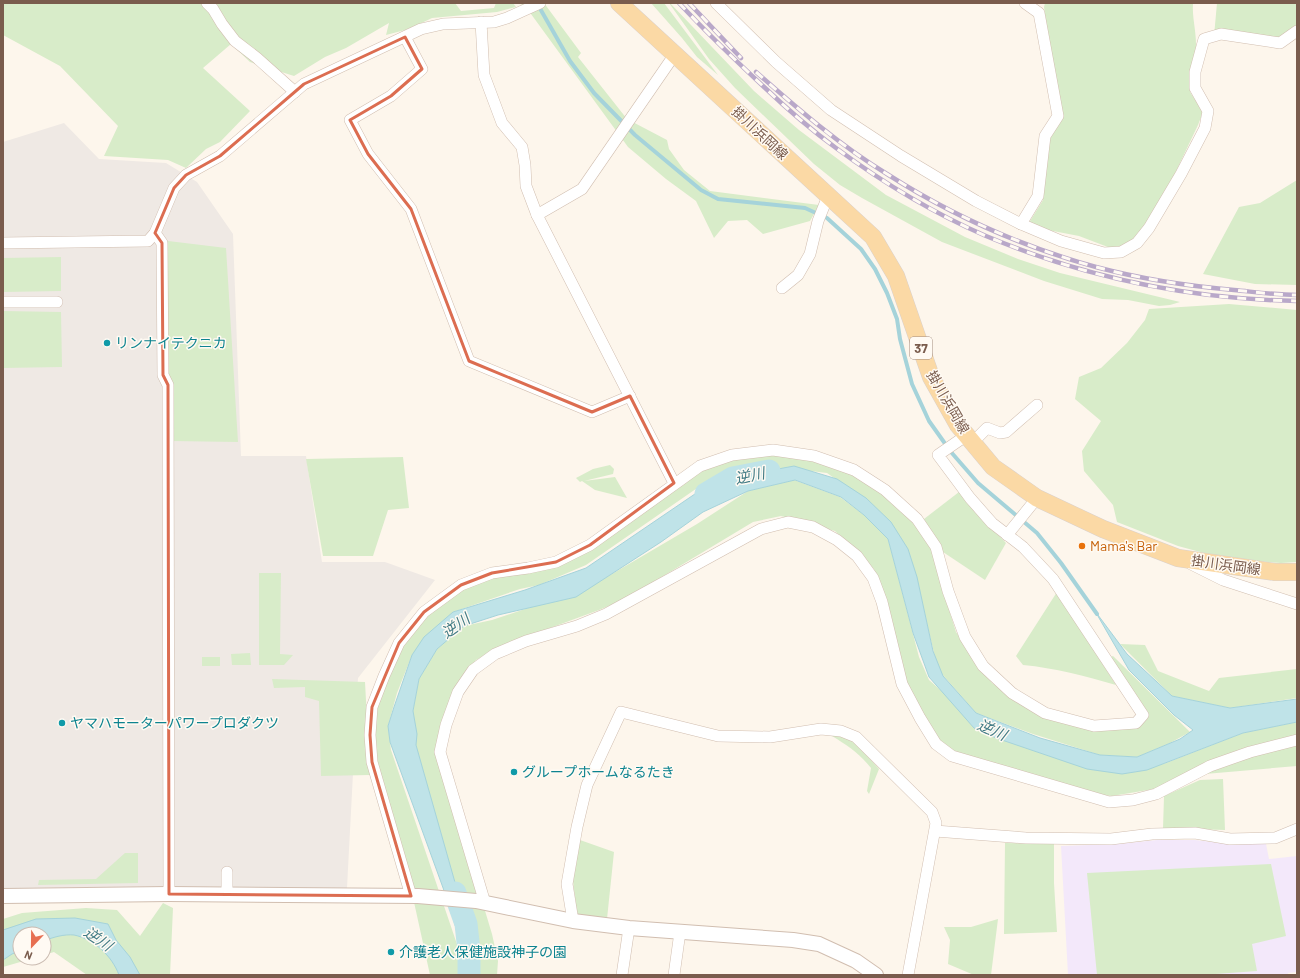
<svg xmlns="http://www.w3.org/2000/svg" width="1300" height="978" font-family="Barlow,'Noto Sans JP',sans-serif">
  <rect width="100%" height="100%" fill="#fdf6ec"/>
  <path fill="#efe9e4" d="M64 123 99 159 166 163 197 182 233 234 241 456H306L322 562H385L435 580 358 678 347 888 3 891V142Z"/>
  <path fill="#f3e8fa" d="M1157 840H1195L1230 844H1266L1269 859 1297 856V972L1288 973V975H1068L1061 846 1118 844Z"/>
  <g fill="#d8ecc9">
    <path d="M3 3H455L461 11 494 8 496 3H513L516 7 497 12 432 18 409 29 386 35 389 23 346 48 325 57 294 76 250 62 231 44 203 68 250 111 220 142 206 149 186 168 168 160 104 156 118 126 60 66 3 35Z"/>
    <path d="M520 3H544L581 53 578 57 627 119 667 140 669 149 684 170 710 191 819 205 810 221 763 234 747 220 728 221 714 238 696 201 666 179 628 147 531 14Z"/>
    <path d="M651 3H664L718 75 697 57 682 38Z"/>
    <path d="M669 3H670L754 91 799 130 886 195 965 237 1018 259 1060 273 1180 302 1170 305 1159 306 1128 300 1102 299 1044 281 942 242 862 198 840 185 814 164 735 88 709 59Z"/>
    <path d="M1045 3H1193C1192 17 1196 30 1196 44 1196 61 1194 76 1190 92L1203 112 1198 125 1149 228 1121 252 1079 236 1027 226 1043 200 1045 136 1058 116 1044 7Z"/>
    <path d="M1217 3H1297V31L1280 43 1214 36Z"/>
    <path d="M1297 180V285L1255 284 1203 274 1239 207 1260 203Z"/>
    <path d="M160 240 226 248 238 442 171 441Z"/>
    <path d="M61 257V291L3 292V258Z"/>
    <path d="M1229 304 1297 310V562L1281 563 1226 559 1178 546 1117 522 1113 505 1084 471 1082 451 1101 421 1075 399 1079 377 1101 368 1127 343 1145 320 1149 309Z"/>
    <path d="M3 311 61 312 62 367 3 368Z"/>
    <path d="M764 455 800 457 849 471 867 480 915 521 933 549 945 597 956 632 992 683 1045 717 1091 730 1147 714 1106 659 1113 656 1190 732 1170 743 1137 757 1100 755 1033 734 976 713 941 673 935 657 924 611 874 506 827 473 786 468 703 484 586 565 539 585 520 589 453 612 412 655 397 693 388 726 391 750 461 956V961L463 953 416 745 413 711 419 679 437 649 464 626 492 620 531 607 571 598 697 524 748 491 794 480 840 497 864 515 888 539 919 657 929 680 945 694 974 728 1134 772 1166 763 1243 733 1297 722V738L1154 789 1112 796 1075 792 952 756 932 738 905 680 874 569 835 531 781 516 753 522 625 599 599 610 504 645 476 660 456 688 437 751 492 934 498 961 497 975H430L412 893 375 763 374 706 400 644 421 618 465 586 494 577 554 566 699 473 721 461Z"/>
    <path d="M403 457 409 508 388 510 373 556H323L306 459Z"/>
    <path d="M610 465 614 469 613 474 584 481 615 477 627 498 595 490 582 481 580 482 576 478 593 469Z"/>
    <path d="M959 492 1006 543 985 580 943 552 924 519Z"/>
    <path d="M259 573H281L280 654 293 655 284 665H259Z"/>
    <path d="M1057 592 1116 685C1085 676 1055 668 1023 665L1016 656Z"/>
    <path d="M1120 644 1145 645 1158 671 1209 691 1219 678 1297 669V698L1230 708 1172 696Z"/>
    <path d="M250 653 251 665H232L231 654Z"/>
    <rect x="202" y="657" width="18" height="9"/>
    <path d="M272 679 365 682 370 775 321 776 319 701 305 697V687L274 688Z"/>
    <path d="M836 733 853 740 879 769 869 794 867 791 871 768C860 754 847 745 832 736Z"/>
    <path d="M1291 741H1297V766L1205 774Z"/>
    <path d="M1223 779 1225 830 1163 828 1164 796 1200 780Z"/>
    <path d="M580 840 614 852 607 919 577 915 573 881Z"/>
    <path d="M1005 843 1054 844V883L1057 932 1004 934Z"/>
    <path d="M125 853H138V883L38 885 39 880 96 879Z"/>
    <path d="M1271 864 1286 936 1252 944 1257 971 1202 975H1097L1087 873Z"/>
    <path d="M163 903 173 908 170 975H87L54 952 44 955V934H20V958H34L3 967V919L22 913 86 908 117 910 140 936Z"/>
    <path d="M998 919 991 975H974L948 964 950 940 944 927H971Z"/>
  </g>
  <g fill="#bfe3e8" stroke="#a5d3da">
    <path d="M794 466 837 479 866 498 891 522 908 549 917 577 933 651 943 676 976 713 1040 738 1100 755 1137 757 1180 739 1193 730 1174 715 1129 670 1095 611 1127 654 1172 696 1230 708 1297 699V722L1243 733 1147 770 1122 774 1087 769 996 738 974 728 929 677 913 633 888 539 864 515 841 497 795 480 748 491 703 512 661 542 576 597 498 615 464 626 437 649 419 679 413 711 417 734 416 745 462 907 476 973V975H461L463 953 450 907 390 742 388 726 394 707 412 655 424 637 453 612 525 590 586 568 714 481Z"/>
    <path d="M75 918 108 924 116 940 130 957 140 975H119C112 956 94 939 74 935 65 934 53 937 44 941V934H20V951L12 954 3 960V930L36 919Z"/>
  </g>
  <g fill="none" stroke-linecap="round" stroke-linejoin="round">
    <path stroke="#a5d3da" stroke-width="4" d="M538 5 570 61 594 93 635 135 701 190 718 199 805 208 827 218 861 249 875 269 887 293 897 319 900 339 912 384 929 421 951 452 978 483 1037 533 1061 563 1097 614"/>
    <g stroke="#bfe3e8" stroke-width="23">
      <path d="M706 494 733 478 769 471"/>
      <path d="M455 893 466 924 469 951V975"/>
    </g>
    <g stroke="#d1beb0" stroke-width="12">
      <g id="minor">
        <path d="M207 3 213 9 222 24 235 41 257 58 295 92"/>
        <path d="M716 3 776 62 831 110 901 156 976 201 1021 224 1061 241 1104 253 1121 252 1137 243 1149 228 1181 174 1205 128 1208 111 1195 88V72L1204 39 1221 34 1280 43 1297 31"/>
        <path d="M481 22 484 75 502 123 522 147 525 165 526 186 537 215 674 483"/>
        <path d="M405 37 422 69 391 96 350 120 368 154 411 209 469 361 592 412 630 396"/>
        <path d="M537 215 582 189 675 54"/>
        <path d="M1021 224 1038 196 1045 136 1058 116 1039 13 1025 3"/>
        <path d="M155 233 162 243 163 375 168 385 169 894"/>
        <path d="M3 243 148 241 155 233 174 188 186 175 220 156 304 84 421 29 443 24 494 22 507 18 540 3"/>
        <path d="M782 288 798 275 810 254 818 221 828 196"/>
        <path d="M3 302H57"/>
        <path d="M973 442 987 428 1000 433 1006 432 1037 405"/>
        <path d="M1007 535 1037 498"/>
        <path d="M1191 564 1223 580 1297 604"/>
        <path d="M935 831 1026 838 1111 839 1152 834 1195 833 1230 839 1275 838 1297 829"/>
        <path d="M227 894V872"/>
        <path d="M411 896 372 762 370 735 372 707 384 676 399 643 424 612 461 585 492 573 528 568 556 562 590 545 700 466 732 455 773 450 814 456 854 470 885 490 917 519 936 547 948 591 965 637 983 666 1012 693 1045 713 1094 726 1136 723 1143 715 1053 579 1023 547 992 523 970 498 938 455 967 435"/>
        <path d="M485 903 440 752 446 725 458 692 473 670 495 654 526 641 577 626 606 614 761 529 788 522 813 527 837 540 857 556 873 578 882 602 902 684 920 718 936 744 952 756 1109 802 1133 800 1156 794 1210 766 1250 752 1297 740"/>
        <path d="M573 921 567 884 577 827 587 785 621 712 718 736 770 737 821 729 841 731 856 737 932 812 936 823 908 975"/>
        <path d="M622 975 629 928"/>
        <path d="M674 975 680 932"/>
      </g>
    </g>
    <g stroke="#d1beb0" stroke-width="16">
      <path id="tertiary" d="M3 896 169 894 418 896 476 901 573 921 629 928 793 940 819 944 856 961 876 975"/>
    </g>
    <g stroke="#dad1cd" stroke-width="18">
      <path id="primary" d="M619 3 873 237 896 276 931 377 958 425 993 467 1037 498 1103 529 1178 558 1275 572H1297"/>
    </g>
    <use href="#minor" stroke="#fff" stroke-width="11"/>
    <use href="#tertiary" stroke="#fff" stroke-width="14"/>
    <use href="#primary" stroke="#fbd9a5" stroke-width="17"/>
    <g stroke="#b9a8c9" stroke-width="4.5">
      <g id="rail">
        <path d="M679 3C706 32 734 59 763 86 786 108 810 129 836 148 882 182 933 213 986 236 1086 278 1189 299 1297 301"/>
        <path d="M689 3 741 58"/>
        <path d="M756 72C797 108 839 145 887 174 951 215 1023 247 1096 267 1141 279 1188 286 1234 290 1255 292 1276 295 1297 295"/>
      </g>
    </g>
    <use href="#rail" stroke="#fffaf3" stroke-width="3" stroke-dasharray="9" stroke-linecap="butt"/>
  </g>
  <path fill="none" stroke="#dc6d51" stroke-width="3" stroke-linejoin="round" d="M405 37 422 69 391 96 350 120 368 154 411 209 469 361 592 412 630 396 674 483 590 545 556 562 492 573 461 585 424 612 399 643 372 707 370 735 372 762 411 896 169 894 168 385 163 375 162 243 155 233 174 188 186 175 220 156 304 84Z"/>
  <g fill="#0f9aa8" stroke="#fffaf3" stroke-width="1.5">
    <circle cx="107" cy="343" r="4"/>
    <circle cx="62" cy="723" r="4"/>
    <circle cx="514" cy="772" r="4"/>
    <circle cx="391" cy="952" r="4"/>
  </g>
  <circle fill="#e8710a" stroke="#fffaf3" stroke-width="1.5" cx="1082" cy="546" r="4"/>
  <g text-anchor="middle" stroke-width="3" stroke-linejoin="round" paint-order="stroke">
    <rect fill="#fffaf3" stroke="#a28b7f" stroke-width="1" x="910" y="337" width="22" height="22" rx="3"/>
    <g font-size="13" font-weight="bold" fill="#7a5c4d">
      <text x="921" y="353">37</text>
    </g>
    <g font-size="14" fill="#7a5c4d" stroke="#fffaf3">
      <text transform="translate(760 133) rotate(43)" y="5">掛川浜岡線</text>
      <text transform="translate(948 402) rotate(60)" y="5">掛川浜岡線</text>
      <text transform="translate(1226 565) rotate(8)" y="5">掛川浜岡線</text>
    </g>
    <g font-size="14" fill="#0d838f" stroke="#fffaf3" text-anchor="start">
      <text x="115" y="348">リンナイテクニカ</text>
      <text x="70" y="728">ヤマハモーターパワープロダクツ</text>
      <text x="522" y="777">グループホームなるたき</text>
      <text x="399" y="957">介護老人保健施設神子の園</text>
    </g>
    <g font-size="14" fill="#c56008" stroke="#fffaf3" text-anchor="start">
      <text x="1090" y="551">Mama's Bar</text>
    </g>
    <g font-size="15" font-style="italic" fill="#437c86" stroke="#fffaf3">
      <text transform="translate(750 476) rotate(-12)" y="5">逆川</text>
      <text transform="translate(456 626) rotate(-35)" y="5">逆川</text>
      <text transform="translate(992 730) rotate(24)" y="5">逆川</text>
      <text transform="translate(98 939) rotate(34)" y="5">逆川</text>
    </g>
  </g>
  <rect width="1300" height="978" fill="none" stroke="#7a5c4d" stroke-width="8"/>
  <g transform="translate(32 946) rotate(202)"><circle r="19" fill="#fffaf3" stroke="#cabbb1"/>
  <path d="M0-3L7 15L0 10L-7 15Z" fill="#e76f51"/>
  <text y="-6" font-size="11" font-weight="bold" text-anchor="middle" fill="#7a5c4d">N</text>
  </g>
</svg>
